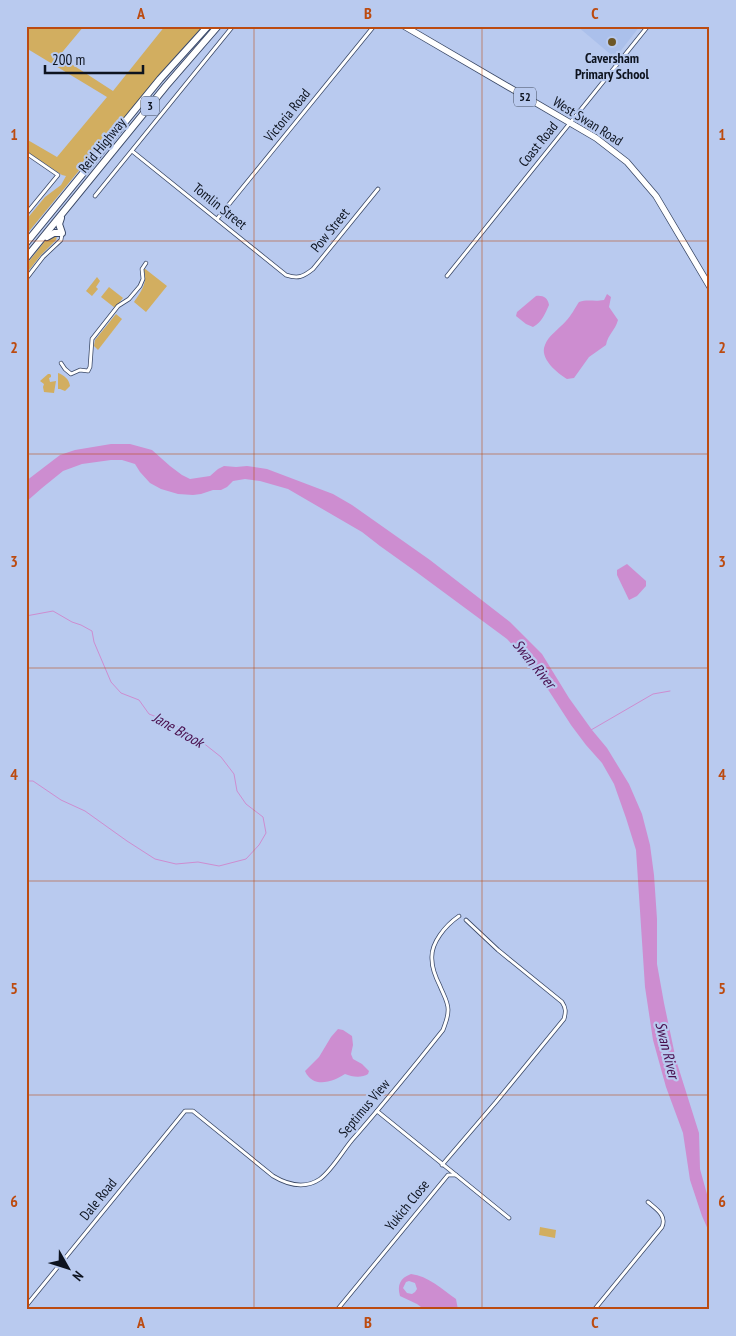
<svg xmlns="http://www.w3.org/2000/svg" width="736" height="1336" font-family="'PT Sans Narrow',sans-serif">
  <rect width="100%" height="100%" fill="#b9caef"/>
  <path fill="#abc0eb" d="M577 26H640L615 58Z"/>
  <g fill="#d2ae60">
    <path d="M26 26H84L59 56 113 91 165 26H203L167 66 129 113 91 156 26 235V220L45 197 61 185 66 176 62 175 26 151V139L57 157 107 97 26 48Z"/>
    <path d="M53 235 57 236 56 240 41 255 26 274V265L45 241Z"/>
    <path d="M144 268 167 286 146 312 134 302C141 292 149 281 143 269Z"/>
    <path d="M97 277 100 281 96 287 98 289 92 296 86 291Z"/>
    <path d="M109 287 123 298 115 308 101 297Z"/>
    <path d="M116 314 122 319 98 350 94 346 95 340Z"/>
    <path d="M58 373C64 375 69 379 70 386L65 391 60 389H58Z"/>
    <path d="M48 374H50L51 375V377L49 378 50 382 56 381 54 393 44 392 43 387 44 384 40 381Z"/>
    <path d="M540 1227 556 1230 555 1238 539 1235Z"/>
  </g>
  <g fill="#cd8dd0" fill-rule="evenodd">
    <path d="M607 294 611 297 609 307 618 320C615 331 608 334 606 345L589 357 574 378 567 379C557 373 539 358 545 345 548 336 559 329 566 321 571 316 575 308 579 302 588 299 594 302 604 300Z"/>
    <path d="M536 296C543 295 548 298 549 305 545 314 542 322 533 327L526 324 516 316 517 312Z"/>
    <path d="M111 444H130L152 450 170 466 182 475 190 479 210 476 218 469 224 466 236 467 247 466 267 469 333 494 352 505 430 560 510 622 542 654 569 698 592 730 607 748 629 784 642 814 650 845 654 875 657 919V964L664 1003 676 1060 699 1133 700 1169 710 1205V1234L702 1216 690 1180 683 1133 666 1087 653 1040 645 987 636 850 626 818 614 784 602 763 586 745 571 725 549 691 525 659 507 639 415 571 380 546 362 532 288 489 260 481 245 479 233 481 227 487 221 490H213L201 494 193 495 178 494 161 489 150 483 140 472 135 464 122 460H111L82 464 63 471 42 488 26 502V481L60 455 75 450Z"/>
    <path d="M627 564 646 581V586L637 596 629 600 617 575V570Z"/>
    <path d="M338 1029 343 1030 352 1036 353 1045 351 1054 353 1059 362 1064 369 1071 368 1074C362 1078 352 1077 345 1074 333 1082 313 1089 305 1071L319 1057 331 1037Z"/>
    <path d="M411 1274C428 1276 442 1289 456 1299L458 1310H425L417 1304 400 1296C397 1285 400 1278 411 1274ZM409 1281 415 1283 417 1289 415 1292 412 1294 407 1293 403 1288 406 1282Z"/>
  </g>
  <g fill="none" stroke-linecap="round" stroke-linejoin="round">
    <g stroke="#cd8dd0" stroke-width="1">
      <path d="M26 616 53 611 72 622 81 625 92 631 94 642 111 682 121 693 139 700 149 714 167 721 197 738 221 757 234 774 237 791 246 804 263 817 266 833 259 845 246 859 219 866 198 862 176 864 155 859 127 841 85 811 61 800 33 781H26"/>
      <path d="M591 730 653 694 670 691"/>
    </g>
    <g stroke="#3a4866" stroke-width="4.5">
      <g id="street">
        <path d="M132 151 286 275C298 279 303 277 313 269L378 189"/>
        <path d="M26 153 58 175 26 214"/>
        <path d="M95 196 233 26"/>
        <path d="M217 219 374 26"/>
        <path d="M447 276 648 26"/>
        <path d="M26 279 43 257 61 240 62 234"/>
        <path d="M61 363 65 369 71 374 80 370 88 371 90 367 92 339 118 306 129 299 140 286 143 279 142 269 146 263"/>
        <path d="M377 1111 456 1175"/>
        <path d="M442 1165 496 1102 564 1019C566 1012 566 1008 562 1002L498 950 466 920"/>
        <path d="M26 1306 185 1111H193L273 1176C288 1185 305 1189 320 1179 332 1170 342 1152 352 1140 375 1114 397 1087 419 1060 427 1050 435 1040 443 1030 445 1024 448 1018 448 1011 449 1003 443 994 440 986 436 978 432 969 432 960 430 943 446 925 459 916"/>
        <path d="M337 1310 448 1175H456L509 1218"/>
        <path d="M594 1310 662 1227C667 1215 656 1209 648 1202"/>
      </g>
    </g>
    <g stroke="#3a4866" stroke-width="7">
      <path id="primary" d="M404 26 596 138 627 162 656 196 710 287"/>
    </g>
    <g stroke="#3a4866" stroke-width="8">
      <g id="highway">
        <path d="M47 237 54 233H62L59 224 61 218"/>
        <path d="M26 243 160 79 208 26"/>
        <path d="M26 258 166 86 218 26"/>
      </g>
    </g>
    <use href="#street" stroke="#fff" stroke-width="3"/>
    <use href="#primary" stroke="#fff" stroke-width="5.5"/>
    <use href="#highway" stroke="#fff" stroke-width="6"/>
  </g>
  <path fill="none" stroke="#bc4b10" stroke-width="1" stroke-opacity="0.55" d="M254 26V1310M482 26V1310M26 241H710M26 454H710M26 668H710M26 881H710M26 1095H710"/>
  <circle fill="#6d5727" stroke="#b9caef" stroke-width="2" cx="612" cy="42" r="5"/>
  <g text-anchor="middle" stroke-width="4.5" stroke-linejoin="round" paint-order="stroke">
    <g fill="#b9caef" stroke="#414a5d" stroke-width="1">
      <rect x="514" y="87.5" width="22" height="19" rx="4"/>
      <rect x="141" y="96.5" width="18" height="19" rx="4"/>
    </g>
    <g font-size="12" font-weight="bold" fill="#0d131f">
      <text x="525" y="101">52</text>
      <text x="150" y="110">3</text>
    </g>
    <g font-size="14" font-weight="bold" fill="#0d131f" stroke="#b9caef">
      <text x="612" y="63">Caversham<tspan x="612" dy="16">Primary School</tspan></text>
    </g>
    <g font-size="14" fill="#0d131f" stroke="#b9caef">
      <text transform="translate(287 115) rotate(-51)" y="5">Victoria Road</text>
      <text transform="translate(588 121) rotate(32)" y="5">West Swan Road</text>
      <text transform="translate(538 144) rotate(-51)" y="5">Coast Road</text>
      <text transform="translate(102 145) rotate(-51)" y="5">Reid Highway</text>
      <text transform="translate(220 206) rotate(39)" y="5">Tomlin Street</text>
      <text transform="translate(330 230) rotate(-51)" y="5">Pow Street</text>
      <text transform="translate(364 1108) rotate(-50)" y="5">Septimus View</text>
      <text transform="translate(98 1199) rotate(-51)" y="5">Dale Road</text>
      <text transform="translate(407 1205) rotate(-51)" y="5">Yukich Close</text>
    </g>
    <g font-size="15" font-style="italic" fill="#480e4d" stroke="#b9caef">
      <text transform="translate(534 664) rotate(51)" y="5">Swan River</text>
      <text transform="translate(178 730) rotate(30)" y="5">Jane Brook</text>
      <text transform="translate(667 1050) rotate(76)" y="5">Swan River</text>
    </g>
  </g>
  <rect width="736" height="1336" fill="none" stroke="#b9caef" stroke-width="55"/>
  <g transform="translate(68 1268) rotate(129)" stroke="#b9caef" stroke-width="4" paint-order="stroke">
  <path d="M0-4L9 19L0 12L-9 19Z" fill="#0d131f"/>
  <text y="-8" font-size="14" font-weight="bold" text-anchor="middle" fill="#0d131f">N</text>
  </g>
  <path d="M45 65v8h98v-8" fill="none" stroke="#0d131f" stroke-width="2.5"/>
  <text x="52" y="65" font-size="15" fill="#0d131f" stroke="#b9caef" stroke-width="4" paint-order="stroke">200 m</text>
  <rect x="28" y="28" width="680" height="1280" fill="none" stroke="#bc4b10" stroke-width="2"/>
  <g font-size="16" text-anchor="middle" font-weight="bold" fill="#bc4b10">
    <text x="141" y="19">A</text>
    <text x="368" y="19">B</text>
    <text x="595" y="19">C</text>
    <text x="14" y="140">1</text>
    <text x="722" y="140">1</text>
    <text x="14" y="353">2</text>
    <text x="722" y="353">2</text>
    <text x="14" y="567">3</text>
    <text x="722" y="567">3</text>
    <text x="14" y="780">4</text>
    <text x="722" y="780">4</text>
    <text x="14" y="994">5</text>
    <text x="722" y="994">5</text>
    <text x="14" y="1207">6</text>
    <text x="722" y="1207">6</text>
    <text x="141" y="1328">A</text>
    <text x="368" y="1328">B</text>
    <text x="595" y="1328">C</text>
  </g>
</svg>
